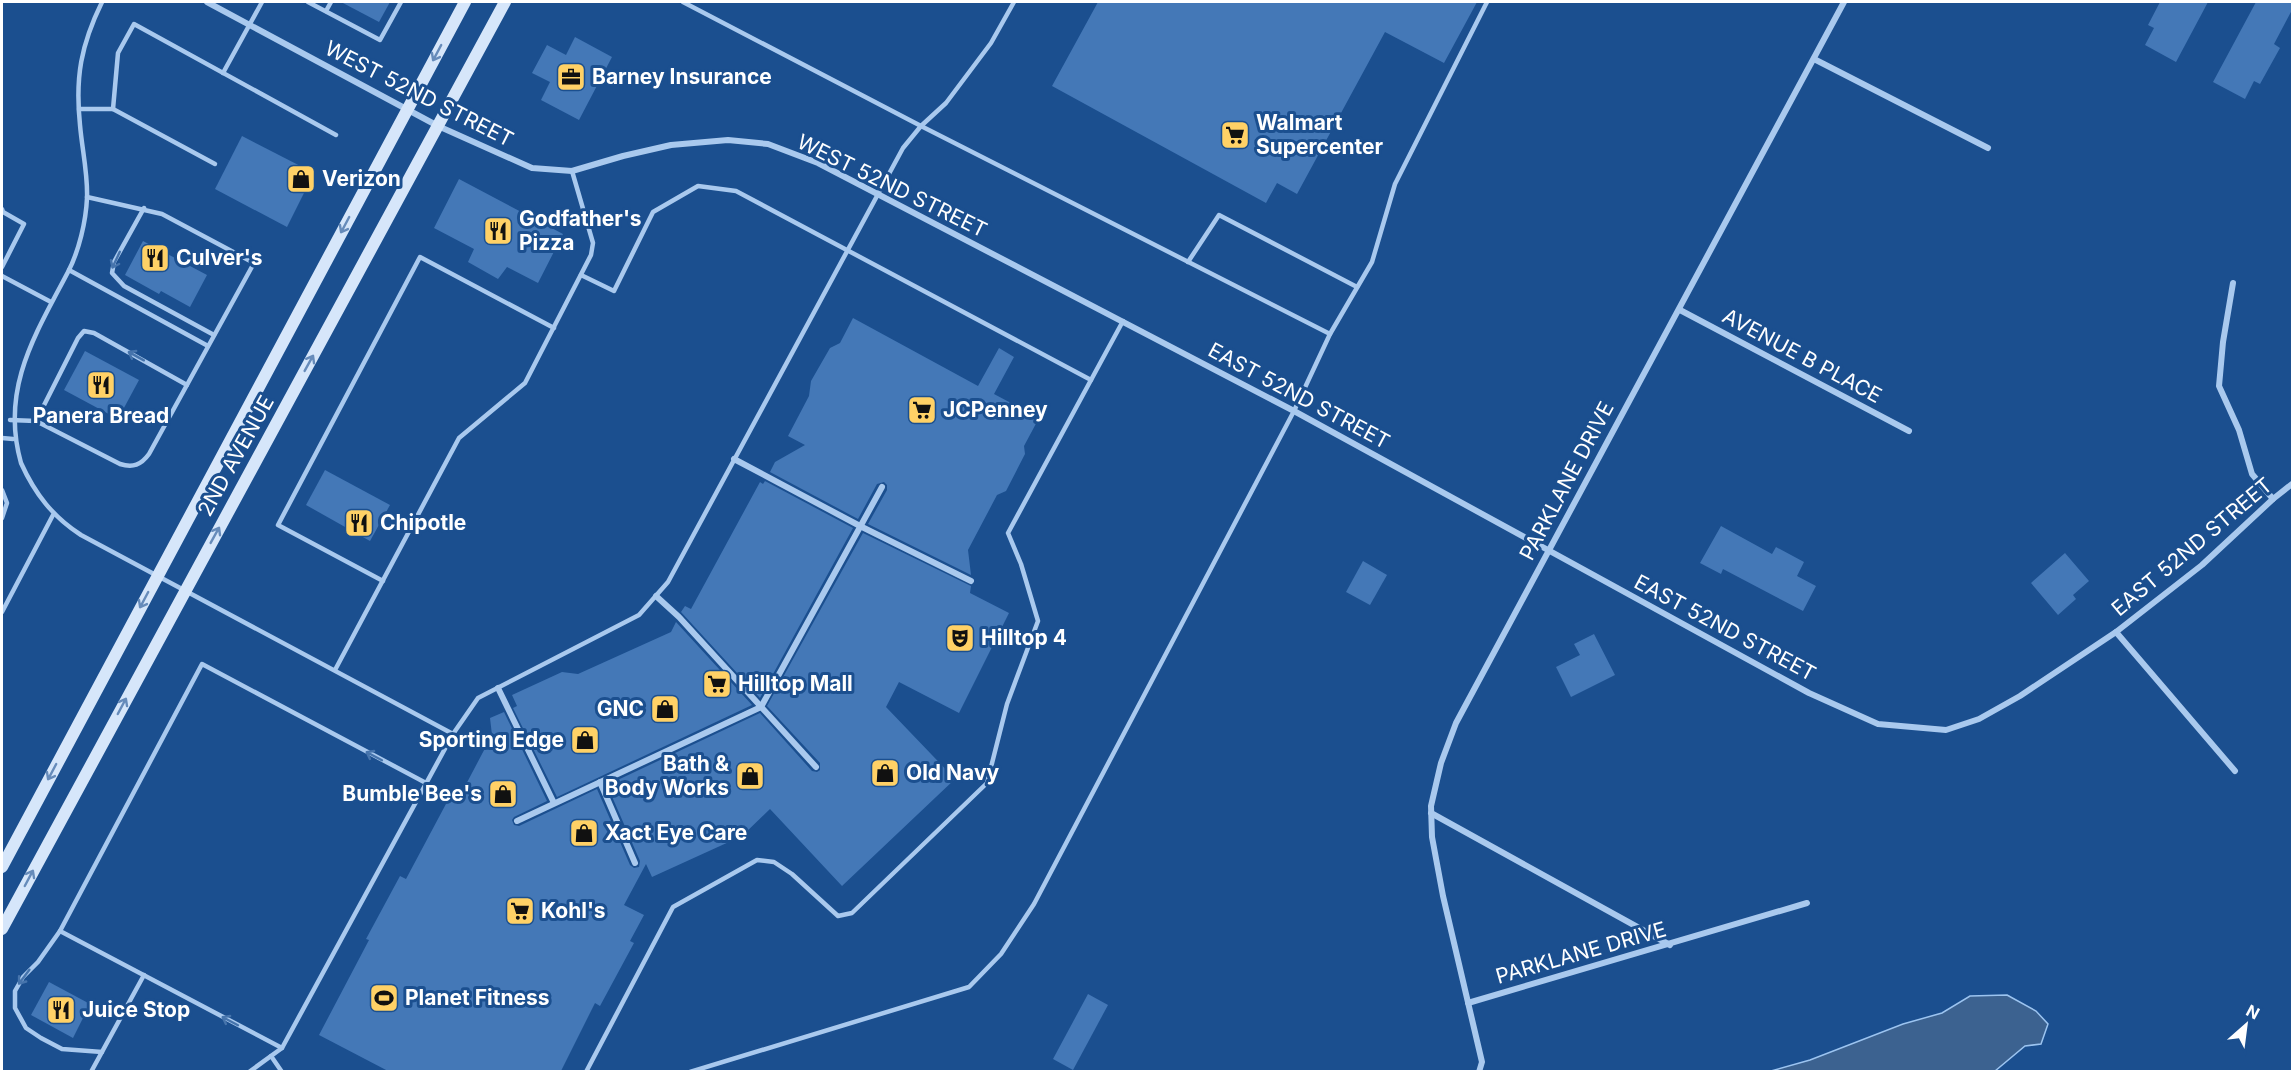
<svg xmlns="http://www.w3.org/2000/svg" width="2294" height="1073" font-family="Inter,sans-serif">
  <rect width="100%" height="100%" fill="#1b4f8f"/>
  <path fill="#3c6290" stroke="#9cc4f0" stroke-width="1.5" d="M2007 995 2036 1011 2048 1024 2041 1044 2025 1046 1995 1071H1771L1810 1060 1903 1024 1942 1013 1970 996Z"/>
  <g fill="#4478b7">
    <path d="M341 2H390L379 22Z"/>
    <path d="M1098 2H1477L1444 63 1385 32 1297 194 1277 183 1266 203 1052 86Z"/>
    <path d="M2160 2H2208L2176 62 2145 45 2154 28 2148 25Z"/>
    <path d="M2256 2H2292V10L2274 44 2280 48 2260 84 2254 81 2245 99 2213 82Z"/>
    <path d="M575 37 612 57 579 120 541 100 550 82 532 73 547 45 566 55Z"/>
    <path d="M242 136 314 173 287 227 215 189Z"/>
    <path d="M459 179 563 234 538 283 507 267 498 279 468 262 474 249 434 228Z"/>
    <path d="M143 241 207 275 190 307 161 291 159 294 125 275Z"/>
    <path d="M853 318 978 386 999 348 1014 357 994 394 1039 418 1024 446 1025 454 1006 491 997 495 968 550 971 575 868 524 887 490V485L884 482 877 484 858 519 770 472 775 462 805 445 788 436 809 396 811 381 830 348 840 343Z"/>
    <path d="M85 351 139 380 118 419 64 390Z"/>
    <path d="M325 470 390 505 370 541 306 505Z"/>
    <path d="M765 481 853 528 760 698 681 612 685 606 691 609 760 482 763 484Z"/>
    <path d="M1721 526 1772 554 1776 547 1804 562 1797 576 1816 586 1803 611 1723 569 1721 574 1700 563Z"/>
    <path d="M863 533 971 586 970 593 1009 613 959 713 899 682 886 707 955 779 842 886 770 809 742 836 652 877 646 864 624 905 644 915 630 941 634 943 600 1006 595 1003 561 1071H388L319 1035 369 940 366 939 400 876 406 879 455 787 462 792 492 735 490 718 504 712 547 801 514 817 512 820 514 825 519 826 597 789 630 865 634 868 639 867 640 861 607 785 760 713 812 771 817 772 820 770V763L767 706Z"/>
    <path d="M2065 553 2089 581 2073 595 2076 599 2058 615 2031 583Z"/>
    <path d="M1363 561 1387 575 1370 605 1346 592Z"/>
    <path d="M676 622 752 705 557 797 513 708 517 706 512 695 562 672 578 674 671 632Z"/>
    <path d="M1594 634 1615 675 1571 697 1556 667 1580 655 1574 644Z"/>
    <path d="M49 982 90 1004 73 1038 31 1015Z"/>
    <path d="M1088 994 1108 1005 1073 1070 1053 1059Z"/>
  </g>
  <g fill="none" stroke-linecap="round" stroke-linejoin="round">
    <g stroke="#a9c9ee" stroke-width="4.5">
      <path d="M102 2C81 45 75 77 80 125 82 149 88 174 87 198 86 221 79 251 68 272 35 335 0 389 21 463 35 494 53 517 81 535L453 734"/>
      <path d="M308 2 380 40 401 2"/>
      <path d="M683 2 921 126 1330 334"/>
      <path d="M326 11 331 2"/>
      <path d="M223 73 262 2"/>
      <path d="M79 109H113L118 53 134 24 336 135"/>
      <path d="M113 109 215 164"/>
      <path d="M144 208 114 262 112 273 124 286 214 335"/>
      <path d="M2 209 3 212 24 224 2 267"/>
      <path d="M1188 262 1219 215 1357 287"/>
      <path d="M69 270 208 346"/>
      <path d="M581 275 614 291 653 212 698 186 736 191 1091 380"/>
      <path d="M2 276 51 302"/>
      <path d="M10 420 36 421 120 464C133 468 141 465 149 454L254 263 162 214 87 197"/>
      <path d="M36 421 78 338 84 331 94 333 187 385"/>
      <path d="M2 438 13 439"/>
      <path d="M2 490 7 503 2 518"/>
      <path d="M383 581 278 525 420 257 554 328"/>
      <path d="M2 612 53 515"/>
      <path d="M335 670 459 438 525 383 591 255 593 243 572 171"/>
      <path d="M60 931 282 1048"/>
      <path d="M102 1052 62 1049 41 1038 26 1028 15 1008V991L23 977 38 962 60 931 202 664 426 783"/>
      <path d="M271 1056 282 1072"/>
      <path d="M91 1072 144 975"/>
      <path d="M249 1072 282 1048 453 734 478 698 639 615 668 582 903 148 921 126 946 103 991 43 1014 2"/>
      <path d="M586 1072 673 907 757 860 774 862 792 874 838 916 852 913 987 783 1007 704 1038 621 1021 564 1008 533 1123 321"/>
      <path d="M690 1072 969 987 1001 954 1034 904 1294 411 1330 334 1372 262 1395 184 1487 2"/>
    </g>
    <g stroke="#a9c9ee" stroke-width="6">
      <path d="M207 2 438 126 532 168 572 171 623 156 671 145 728 140 768 144 818 163 1294 411 1809 693 1878 724 1946 730 1979 719 2020 696 2116 632 2202 565 2273 499 2292 484"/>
      <path d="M1814 59 1988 148"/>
      <path d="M2233 283 2223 342 2219 386 2239 430 2252 474 2273 499"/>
      <path d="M1680 310 1909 431"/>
      <path d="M734 459 860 526 971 581"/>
      <path d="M656 596 679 617 816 767"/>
      <path d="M2116 632 2235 771"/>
      <path d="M498 688 554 803"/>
      <path d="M600 782 635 863"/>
      <path d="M1431 813 1670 945"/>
      <path d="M517 821 761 707 882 487"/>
      <path d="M1468 1003 1807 903"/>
      <path d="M1479 1072 1482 1062 1443 896 1432 837 1431 806 1441 763 1456 723 1844 2"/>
    </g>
    <g stroke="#d6e6fa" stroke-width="12">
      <path d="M2 867 465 2"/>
      <path d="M2 929 505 2"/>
    </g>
  </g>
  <defs><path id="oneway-shaft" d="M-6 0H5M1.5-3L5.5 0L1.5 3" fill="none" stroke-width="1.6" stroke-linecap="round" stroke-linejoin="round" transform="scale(1.5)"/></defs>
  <g stroke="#668bba">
    <use href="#oneway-shaft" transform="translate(437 53) rotate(118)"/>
    <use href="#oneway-shaft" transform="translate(345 225) rotate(118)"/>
    <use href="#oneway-shaft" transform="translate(309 363) rotate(-61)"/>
    <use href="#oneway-shaft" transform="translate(215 535) rotate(-61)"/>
    <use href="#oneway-shaft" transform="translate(144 600) rotate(118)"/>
    <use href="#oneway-shaft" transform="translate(122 706) rotate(-62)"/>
    <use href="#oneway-shaft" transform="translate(52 772) rotate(118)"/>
    <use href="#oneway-shaft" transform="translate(29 878) rotate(-62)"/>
  </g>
  <g stroke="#4674ac">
    <use href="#oneway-shaft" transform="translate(116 260) rotate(115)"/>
    <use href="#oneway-shaft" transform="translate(136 356) rotate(-151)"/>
    <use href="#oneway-shaft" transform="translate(374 756) rotate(-152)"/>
    <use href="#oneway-shaft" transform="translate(24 977) rotate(127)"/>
    <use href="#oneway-shaft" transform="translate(230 1021) rotate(-152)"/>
  </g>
  <defs>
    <g id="office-square" transform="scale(1.5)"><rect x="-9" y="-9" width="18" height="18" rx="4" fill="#ffd166" stroke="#1b4f8f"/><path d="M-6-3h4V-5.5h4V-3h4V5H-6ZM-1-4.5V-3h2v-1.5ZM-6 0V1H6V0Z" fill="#111"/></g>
    <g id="supermarket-square" transform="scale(1.5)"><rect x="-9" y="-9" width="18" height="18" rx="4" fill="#ffd166" stroke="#1b4f8f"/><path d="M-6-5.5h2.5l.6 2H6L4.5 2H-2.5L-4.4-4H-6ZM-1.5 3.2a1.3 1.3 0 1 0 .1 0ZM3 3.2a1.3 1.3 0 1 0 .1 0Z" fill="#111"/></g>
    <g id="shop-square" transform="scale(1.5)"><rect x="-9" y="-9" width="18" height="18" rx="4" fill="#ffd166" stroke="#1b4f8f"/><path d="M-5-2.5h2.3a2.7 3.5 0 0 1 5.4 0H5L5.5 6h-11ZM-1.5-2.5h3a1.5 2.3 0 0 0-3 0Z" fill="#111"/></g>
    <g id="restaurant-square" transform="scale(1.5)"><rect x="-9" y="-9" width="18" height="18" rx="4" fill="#ffd166" stroke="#1b4f8f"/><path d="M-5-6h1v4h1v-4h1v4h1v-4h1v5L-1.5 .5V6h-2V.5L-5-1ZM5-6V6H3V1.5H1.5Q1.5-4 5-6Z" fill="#111"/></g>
    <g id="theatre-square" transform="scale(1.5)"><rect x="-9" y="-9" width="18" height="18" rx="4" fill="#ffd166" stroke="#1b4f8f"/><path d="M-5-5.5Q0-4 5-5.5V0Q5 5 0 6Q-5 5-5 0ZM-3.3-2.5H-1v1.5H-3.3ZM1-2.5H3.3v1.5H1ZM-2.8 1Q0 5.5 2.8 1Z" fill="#111"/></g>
    <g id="stadium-square" transform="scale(1.5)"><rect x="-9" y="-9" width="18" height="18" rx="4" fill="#ffd166" stroke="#1b4f8f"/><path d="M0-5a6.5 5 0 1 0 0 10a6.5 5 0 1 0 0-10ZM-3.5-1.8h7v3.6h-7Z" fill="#111"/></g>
  </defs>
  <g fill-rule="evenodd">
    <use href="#office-square" x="571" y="77"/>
    <use href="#supermarket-square" x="1235" y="135"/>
    <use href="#shop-square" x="301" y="179"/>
    <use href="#restaurant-square" x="498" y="231"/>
    <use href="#restaurant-square" x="155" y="258"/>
    <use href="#restaurant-square" x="101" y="385"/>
    <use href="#supermarket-square" x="922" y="410"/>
    <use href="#restaurant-square" x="359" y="523"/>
    <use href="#theatre-square" x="960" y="638"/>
    <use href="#supermarket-square" x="717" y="684"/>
    <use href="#shop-square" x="665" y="709"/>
    <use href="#shop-square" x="585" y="740"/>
    <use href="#shop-square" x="885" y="773"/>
    <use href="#shop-square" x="750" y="776"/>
    <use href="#shop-square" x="503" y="794"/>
    <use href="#shop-square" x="584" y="833"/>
    <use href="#supermarket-square" x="520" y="911"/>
    <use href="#stadium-square" x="384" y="998"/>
    <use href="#restaurant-square" x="61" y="1010"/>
  </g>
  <g text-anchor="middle" stroke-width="6" stroke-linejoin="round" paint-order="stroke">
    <g font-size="21" font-weight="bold" fill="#fff" stroke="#1b4f8f" text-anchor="start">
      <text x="592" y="84">Barney Insurance</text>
      <text x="1256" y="130">Walmart<tspan x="1256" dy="24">Supercenter</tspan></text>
      <text x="322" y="186">Verizon</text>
      <text x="519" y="226">Godfather's<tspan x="519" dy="24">Pizza</tspan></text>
      <text x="176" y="265">Culver's</text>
      <text x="943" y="417">JCPenney</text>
      <text x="101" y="423" text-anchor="middle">Panera Bread</text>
      <text x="380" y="530">Chipotle</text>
      <text x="981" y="645">Hilltop 4</text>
      <text x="738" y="691">Hilltop Mall</text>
      <text x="644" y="716" text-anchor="end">GNC</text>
      <text x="564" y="747" text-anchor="end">Sporting Edge</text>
      <text x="729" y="771" text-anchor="end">Bath &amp;<tspan x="729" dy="24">Body Works</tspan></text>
      <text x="906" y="780">Old Navy</text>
      <text x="482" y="801" text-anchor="end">Bumble Bee's</text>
      <text x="605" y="840">Xact Eye Care</text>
      <text x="541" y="918">Kohl's</text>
      <text x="405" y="1005">Planet Fitness</text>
      <text x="82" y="1017">Juice Stop</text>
    </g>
    <g font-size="21" fill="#fff" stroke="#1b4f8f">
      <text transform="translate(419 94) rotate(27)" y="7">WEST 52ND STREET</text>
      <text transform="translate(892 186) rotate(26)" y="7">WEST 52ND STREET</text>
      <text transform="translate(1802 356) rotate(28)" y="7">AVENUE B PLACE</text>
      <text transform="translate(1299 396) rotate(28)" y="7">EAST 52ND STREET</text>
      <text transform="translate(236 456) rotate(-61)" y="7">2ND AVENUE</text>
      <text transform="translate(1567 481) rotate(-62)" y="7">PARKLANE DRIVE</text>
      <text transform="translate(2192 547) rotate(-40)" y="7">EAST 52ND STREET</text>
      <text transform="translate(1725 628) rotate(28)" y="7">EAST 52ND STREET</text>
      <text transform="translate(1581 953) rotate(-16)" y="7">PARKLANE DRIVE</text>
    </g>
  </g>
  <rect width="2294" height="1073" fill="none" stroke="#ffffff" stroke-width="6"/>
  <g transform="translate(2246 1025) rotate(28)" stroke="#1b4f8f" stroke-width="4.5" paint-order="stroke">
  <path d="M0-4.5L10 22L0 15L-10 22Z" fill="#ffffff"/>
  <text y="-9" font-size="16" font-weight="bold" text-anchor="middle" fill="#ffffff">N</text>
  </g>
</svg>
